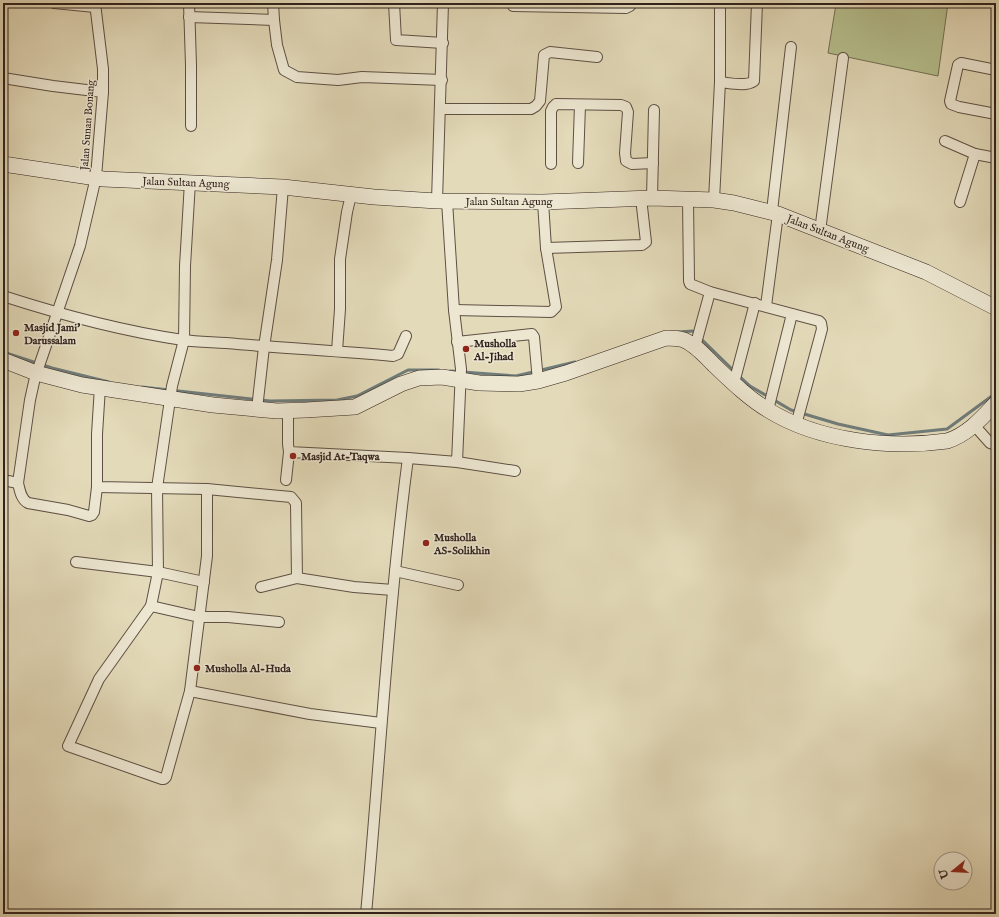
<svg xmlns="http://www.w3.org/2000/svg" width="999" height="917" font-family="'IM FELL English',serif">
  <rect width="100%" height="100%" fill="#e3dab9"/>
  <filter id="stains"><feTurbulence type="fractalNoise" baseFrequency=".005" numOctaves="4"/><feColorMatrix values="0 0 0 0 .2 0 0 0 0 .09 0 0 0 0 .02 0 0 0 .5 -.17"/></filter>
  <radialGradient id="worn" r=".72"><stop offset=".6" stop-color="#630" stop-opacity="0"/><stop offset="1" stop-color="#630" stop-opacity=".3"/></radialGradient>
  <path fill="#b6bf8e" stroke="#747056" d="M807 3H948L938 76 828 53 836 4Z"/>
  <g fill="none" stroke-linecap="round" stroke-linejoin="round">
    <g stroke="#6f7c7a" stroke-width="3">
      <path d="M678 332 693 331 734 371"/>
      <path d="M3 352 52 368 109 382"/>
      <path d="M450 371 516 376 575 362"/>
      <path d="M738 375 750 386 791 410 838 424 888 435 947 429 996 393"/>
      <path d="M142 387 270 401 337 400 357 396 408 370H439"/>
    </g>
    <g stroke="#5e5044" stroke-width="12">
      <g id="street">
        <path d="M54 3 95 7"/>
        <path d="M189 3 191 65V126"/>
        <path d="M394 3 396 40 443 43"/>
        <path d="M513 3V6L626 8 630 6 632 3"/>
        <path d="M189 17 274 20 273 3"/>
        <path d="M274 20 277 45 284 70 297 77 338 80 362 77 442 80"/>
        <path d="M996 70 961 63 958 65 950 101 951 104 959 107 996 114"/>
        <path d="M3 78 53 86 103 92"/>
        <path d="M720 82V3"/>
        <path d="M440 109H531L536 106 540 101 544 55 550 52 597 57"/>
        <path d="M945 141 975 154 996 158"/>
        <path d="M578 163 580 105"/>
        <path d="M551 164V111L553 107 556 104 621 105 626 107 628 112 625 153 626 161 632 164 653 163"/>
        <path d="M652 198 654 110"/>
        <path d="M688 199 689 281 690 284 710 292 819 321 821 323 822 329 796 425"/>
        <path d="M714 200 720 82C730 83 746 87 754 81L757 3"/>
        <path d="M437 201 443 3"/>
        <path d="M960 202 975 154"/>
        <path d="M772 211 791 47"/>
        <path d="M820 231 843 58"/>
        <path d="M546 248 642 245 646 242 641 198"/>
        <path d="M3 296C62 315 122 331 183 340 197 342 212 342 226 343 281 348 337 351 393 356L398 354 406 336"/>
        <path d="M766 306 778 214"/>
        <path d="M454 310 551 312 556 307 546 248 543 202"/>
        <path d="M457 342 532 334 534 337 538 381"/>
        <path d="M695 347 710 292"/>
        <path d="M337 351 340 309V259L347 212 351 195"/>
        <path d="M38 369 80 246 96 177 103 92V69L95 3"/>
        <path d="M36 373 30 400 18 483C20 491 21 499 28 503L68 510 89 516 92 515 94 512 97 487"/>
        <path d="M734 383 755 303"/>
        <path d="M100 387 97 434V487L207 489 291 497 296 503 297 578"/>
        <path d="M257 409 264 347 277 260 283 187"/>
        <path d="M288 410V444L289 452 408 458 457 462 461 369 454 310 447 201"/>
        <path d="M768 410 792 314"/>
        <path d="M974 425 990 443 996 445"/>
        <path d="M457 462 515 471"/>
        <path d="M3 480 18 483"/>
        <path d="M286 480 289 452"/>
        <path d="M207 489V556L190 691 166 777 164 779H162L68 746 99 679 151 606 199 617H228L279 622"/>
        <path d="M76 562 158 572 157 488 172 386 184 340 185 266 190 182"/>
        <path d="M395 571 458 585"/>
        <path d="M261 587 297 578 354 587 393 590"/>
        <path d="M151 606 158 572 204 582"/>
        <path d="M190 691 310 714 381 723"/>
        <path d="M366 914C380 762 388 609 408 458"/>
      </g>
    </g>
    <g stroke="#31221d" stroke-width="16">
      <g id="secondary">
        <path d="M3 164 103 179 283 187 374 197 437 201 543 202 652 198 714 200 734 203 778 214 926 272 996 308"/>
        <path d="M3 360 36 373 82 385 213 405 277 411 306 410 355 407 401 384 419 378 442 377 479 383 519 384 538 381 566 373 666 338C672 338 678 338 684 340 696 345 705 356 714 365 731 381 748 398 768 410 818 441 889 449 947 441 967 435 982 418 996 403"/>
      </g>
    </g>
    <use href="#street" stroke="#ede7d2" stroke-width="10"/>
    <use href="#secondary" stroke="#ede7d2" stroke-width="15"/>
  </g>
  <g fill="#8f2418" stroke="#ede7d2" stroke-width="1.5">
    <circle cx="16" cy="333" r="4"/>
    <circle cx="466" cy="349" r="4"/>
    <circle cx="293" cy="456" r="4"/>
    <circle cx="426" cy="543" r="4"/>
    <circle cx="197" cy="668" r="4"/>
  </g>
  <g text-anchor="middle" stroke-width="3" stroke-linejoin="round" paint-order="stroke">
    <g font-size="11" fill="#31221d" stroke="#ede7d2">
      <text transform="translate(87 125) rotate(-86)" y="4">Jalan Sunan Bonang</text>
      <text transform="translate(186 182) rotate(2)" y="4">Jalan Sultan Agung</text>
      <text x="509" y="205">Jalan Sultan Agung</text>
      <text transform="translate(828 233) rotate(21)" y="4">Jalan Sultan Agung</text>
    </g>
    <g font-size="11" font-weight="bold" fill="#31221d" stroke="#ede7d2" text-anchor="start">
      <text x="24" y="331">Masjid Jami'<tspan x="24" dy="13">Darussalam</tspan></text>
      <text x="474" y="347">Musholla<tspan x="474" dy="13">Al-Jihad</tspan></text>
      <text x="301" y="460">Masjid At-Taqwa</text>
      <text x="434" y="541">Musholla<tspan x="434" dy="13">AS-Solikhin</tspan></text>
      <text x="205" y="672">Musholla Al-Huda</text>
    </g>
  </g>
  <rect width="999" height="917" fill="none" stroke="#e3dab9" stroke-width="16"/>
  <rect x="4" y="4" width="991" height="909" fill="none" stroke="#31221d" stroke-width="2"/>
  <rect x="8" y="8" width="983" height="901" fill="none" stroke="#31221d"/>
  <g transform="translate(953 871) rotate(252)"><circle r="19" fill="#ede7d2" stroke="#a2988a"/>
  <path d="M0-3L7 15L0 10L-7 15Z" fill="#8f2418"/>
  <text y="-6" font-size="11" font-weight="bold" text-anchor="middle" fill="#31221d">U</text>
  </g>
  <rect width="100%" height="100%" filter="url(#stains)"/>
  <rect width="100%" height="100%" fill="url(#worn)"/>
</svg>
